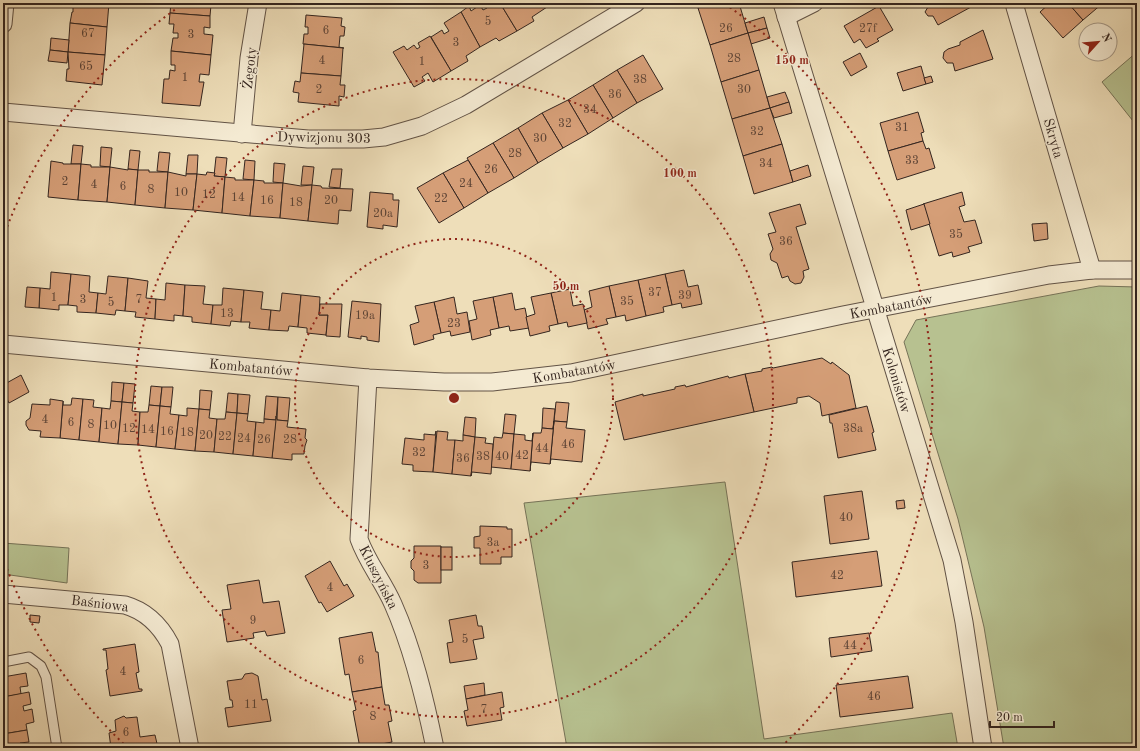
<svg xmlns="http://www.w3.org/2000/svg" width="1140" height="751" font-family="'Old Standard TT',serif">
  <rect width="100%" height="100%" fill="#eedeb9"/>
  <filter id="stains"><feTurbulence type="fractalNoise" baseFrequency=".005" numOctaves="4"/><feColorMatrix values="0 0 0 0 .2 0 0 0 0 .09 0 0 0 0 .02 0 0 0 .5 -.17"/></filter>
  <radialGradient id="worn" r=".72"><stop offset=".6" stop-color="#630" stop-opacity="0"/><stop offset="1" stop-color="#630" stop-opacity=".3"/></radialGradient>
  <g fill="#b7c190" stroke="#767358">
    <path d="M1137 52V126L1102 82Z"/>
    <path d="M1099 286 1137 287V748H1004L984 627 958 519 904 342 916 320Z"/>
    <path d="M725 482 764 739 952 713 958 748H567L524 503Z"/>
    <path d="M3 543 69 548 67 583 3 574Z"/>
  </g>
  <g fill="#d59e77" stroke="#34251f">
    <path d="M54 3H73L72 6Z"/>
    <path d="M73 3H109L107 27 70 23 72 12H73Z"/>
    <path d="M171 3H207L206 5H211L210 16 170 13Z"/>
    <path d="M484 3H500L517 31 499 41 496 38 480 47 461 12 469 6 471 11 480 5 483 10 487 8Z"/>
    <path d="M500 3H545L547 7 532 17 534 21 517 31Z"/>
    <path d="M714 3H739L748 33 710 45 698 8Z"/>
    <path d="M926 3H968L971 7 938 25 933 16H928L925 12 928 7Z"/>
    <path d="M1050 3H1068L1083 20 1063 38 1040 12Z"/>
    <path d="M1068 3H1103L1083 20Z"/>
    <path d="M879 6 893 30 877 39 879 41 866 48 860 39 854 43 844 26Z"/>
    <path d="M461 12 480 47 466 56 468 61 451 71 431 37 442 30 444 34 449 31 444 23Z"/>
    <path d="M170 13 210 16V28L204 27V34L213 35 211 55 171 51 173 38H178V33H173L174 24H169Z"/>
    <path d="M306 15 342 18 341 26 345 27 344 36H340L339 47 343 48H344L303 44 304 34H308V27H305Z"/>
    <path d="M764 17 767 28 748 33 745 23Z"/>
    <path d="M70 23 107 27 105 55 68 52Z"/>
    <path d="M767 28 770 38 751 44 748 33Z"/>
    <path d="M983 30 993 59 955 71 953 63H947L943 58 944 52 948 49 960 45V42Z"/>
    <path d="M748 33 759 70 721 82 710 45Z"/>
    <path d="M430 36 451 71 433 82 428 73 422 77 425 81 414 87 393 52 404 46 407 50 414 45 417 49 420 47 418 43Z"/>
    <path d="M51 38 69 40 68 52 50 50Z"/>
    <path d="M304 44 343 48 341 76 301 73Z"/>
    <path d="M50 50 68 52 67 63 48 61Z"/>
    <path d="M171 51 211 55 209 75 200 74 199 82H204L200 106 162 103 164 79H169L170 70 175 71V65H171Z"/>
    <path d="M68 52 105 55 102 85 66 81 67 69H69Z"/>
    <path d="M860 53 867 67 851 76 843 62Z"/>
    <path d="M643 55 663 89 637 103 617 70Z"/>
    <path d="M921 66 926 84 903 91 897 73Z"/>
    <path d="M617 70 637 103 613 118 593 85Z"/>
    <path d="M759 70 770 108 732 119 721 82Z"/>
    <path d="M301 73 341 76 340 85H345L344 97 339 96V106L298 102 299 93 293 92 295 81 300 82Z"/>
    <path d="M931 76 933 82 926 84 924 78Z"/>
    <path d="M593 85 613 118 588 134 568 100Z"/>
    <path d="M785 92 789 102 770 108 767 97Z"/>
    <path d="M568 100 588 134 563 148 542 113Z"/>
    <path d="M789 102 792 113 774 118 770 108Z"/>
    <path d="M770 108 782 144 743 156 732 119Z"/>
    <path d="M918 112 924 132 921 133 923 141 888 151 880 123Z"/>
    <path d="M542 113 563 148 538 163 518 128Z"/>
    <path d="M518 128 538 163 514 178 493 143Z"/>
    <path d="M923 141 926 149 929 148 935 168 897 180 888 151Z"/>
    <path d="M493 143 514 178 488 193 467 158Z"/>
    <path d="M782 144 793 182 754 194 743 156Z"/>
    <path d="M73 145 83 146 81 164H71Z"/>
    <path d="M101 147 112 148 110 167 100 166Z"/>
    <path d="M130 150 140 151 138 170 128 169Z"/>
    <path d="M159 152 170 153 168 172 157 171Z"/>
    <path d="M188 155H198L197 174H186Z"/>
    <path d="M216 157 227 158 225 177 214 176Z"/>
    <path d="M245 160 255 161 254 180 243 179Z"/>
    <path d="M468 160 488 193 464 208 443 173Z"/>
    <path d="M51 161 63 163V164H81L78 200 48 197Z"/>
    <path d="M274 163 285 164 283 183 273 182Z"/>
    <path d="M81 164 91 165V167H110L107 202 78 200Z"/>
    <path d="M808 165 811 176 793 182 790 171Z"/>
    <path d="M303 166 314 167 312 185H301Z"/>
    <path d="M110 167 128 170V169L138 170 135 205 107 202Z"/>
    <path d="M332 169H342L340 188 329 187Z"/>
    <path d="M138 170H149V172H168L165 208 135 205Z"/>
    <path d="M168 172 186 176V174H197L193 210 165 208Z"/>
    <path d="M207 172 215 173 214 176 225 177 222 213 193 210 197 174 206 175Z"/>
    <path d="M443 173 464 208 439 223 417 188Z"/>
    <path d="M225 177 235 178V180H254L250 216 222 213Z"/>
    <path d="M254 180 264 181V183H283L280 218 250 216Z"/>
    <path d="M283 183 301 186 312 185 308 221 280 218Z"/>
    <path d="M312 185 321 186 322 188 353 189 351 211 339 210 338 224 308 221Z"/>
    <path d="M370 192 393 194V200H399L397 227 383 225V229L367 227Z"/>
    <path d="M962 192 965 205 959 207 964 222 975 220 982 243 968 247 970 252 953 257 952 252 939 256 923 204Z"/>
    <path d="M800 204 806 224 796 227 809 269 803 271 804 277 801 283 795 284 790 281 788 276 782 278 777 263 771 260 770 254 773 249 768 234 776 232 769 213Z"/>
    <path d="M924 204 930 224 911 230 906 210Z"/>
    <path d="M1047 223 1048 239 1034 241 1032 224Z"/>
    <path d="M684 270 688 287 698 285 702 304 682 308 681 303 672 305 665 274Z"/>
    <path d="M51 272 71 274 68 305H59V310L39 308 40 288 50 289Z"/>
    <path d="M71 274 90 276 89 292 98 293 96 313 77 312V306L68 305Z"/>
    <path d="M665 274 672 305 663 307 664 312 646 316 638 280Z"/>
    <path d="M108 276 128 278 125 311 116 310 115 315 96 313 98 293 106 294Z"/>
    <path d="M128 278 148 281 146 298 156 299 155 319 135 317 136 312 125 311Z"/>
    <path d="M638 280 646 316 626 321 625 315 616 317 609 286Z"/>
    <path d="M166 283 185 285 183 316 174 315V321L155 319 156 299 165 300Z"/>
    <path d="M185 285 205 286 203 304 213 305 211 324 192 322V317L183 316Z"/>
    <path d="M609 286 616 317 606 319 608 324 588 329 584 310 592 307 589 291Z"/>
    <path d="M27 287 40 288 39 308 25 307Z"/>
    <path d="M223 288 244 290 241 322 231 321 230 326 211 324 213 305H222Z"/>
    <path d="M570 289 573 306 583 304 587 323 568 327 567 322 558 324 551 293Z"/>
    <path d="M244 290 263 292 261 309 271 310 269 330 249 328 250 322H241Z"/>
    <path d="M282 293 301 295 298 327 289 326 288 331 269 330 271 310 280 311Z"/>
    <path d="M512 293 515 310 525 308 529 328 510 331 509 326 499 328 493 297Z"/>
    <path d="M551 293 558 324 549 326 550 331 530 336 526 317 535 314 531 297Z"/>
    <path d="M301 295 320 297 319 315H328L326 335 307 333V328L298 327Z"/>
    <path d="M454 297 457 314 467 312 470 332 451 336 450 331 441 333 434 302Z"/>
    <path d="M493 297 499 328 490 330 491 335 472 340 469 321 477 319 473 301Z"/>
    <path d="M352 301 381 304 379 342 367 340V337L361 336V339L348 337Z"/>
    <path d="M434 302 441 333 433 335 434 339 414 345 410 325 419 322 415 306Z"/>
    <path d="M320 304H342L340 337 326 336 328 315H319Z"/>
    <path d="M822 358 831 364 832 362 849 375 856 408 822 416 820 403 809 396 797 398V403L754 412 745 374 762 371V369L772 367 773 368Z"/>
    <path d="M745 374 754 412 624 440 615 402 643 394V396L675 389V387L685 385 686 387 728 376 729 378Z"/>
    <path d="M21 375 29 392 9 403 3 391V385Z"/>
    <path d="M112 382 124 383 122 402 111 401Z"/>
    <path d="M124 383 135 384 133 403 122 402Z"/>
    <path d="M151 386 162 387 160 406 149 405Z"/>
    <path d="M162 387H173L171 407 160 406Z"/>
    <path d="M200 390 212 391 210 410 199 409Z"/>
    <path d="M228 393 238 394 237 413 226 412Z"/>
    <path d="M238 394 250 395 248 414 237 413Z"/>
    <path d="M266 396 278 397 276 420 264 419Z"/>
    <path d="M278 397 290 398 288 421 277 420Z"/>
    <path d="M72 398 83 399 79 440 60 438 63 401V405H71Z"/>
    <path d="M50 399 63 401 60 438 40 437 41 431 29 430 26 425V421L30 418 32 404 50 405Z"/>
    <path d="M83 399 94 400 93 407 102 408 99 442 79 440Z"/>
    <path d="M111 401 122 402 118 444 99 442 102 408 110 409Z"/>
    <path d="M122 402 133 403 132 411 140 412 138 445 118 444Z"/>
    <path d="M556 402 569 403 567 422 554 421Z"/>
    <path d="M149 405 160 406 156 447 138 445 140 412H148Z"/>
    <path d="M160 406 171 407 170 414 179 415 175 449 156 447Z"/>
    <path d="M867 406 874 432 872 433 876 450 838 458 832 423H830L829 415Z"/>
    <path d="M187 408 199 409 195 451 175 449 179 415 187 416Z"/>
    <path d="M543 408 555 409 553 429 542 428Z"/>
    <path d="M199 409 210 410 209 418 217 419 214 452 195 451Z"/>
    <path d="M226 412 237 413 233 454 214 452 217 419H225Z"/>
    <path d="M237 413 248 414 247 421 256 422 253 456 233 454Z"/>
    <path d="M505 414 516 415 514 434 503 433Z"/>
    <path d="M276 416 277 420 288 421 287 427 306 429 305 438 307 440 305 446 304 454H292V460L272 458Z"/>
    <path d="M465 417 476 418 475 437 463 435Z"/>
    <path d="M264 419 276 420 272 458 253 456 256 422 264 423Z"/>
    <path d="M554 421 567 422 566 428 585 430 582 462 551 459 550 464Z"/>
    <path d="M554 421 550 464 531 462 530 471 533 433H541L542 428 553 429Z"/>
    <path d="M436 431 433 472 413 471V465L402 464 405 438 424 440V434L435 435Z"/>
    <path d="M437 431 448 432 447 440H455L452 474 433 472Z"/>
    <path d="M503 433 514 434 511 469 491 467 494 437 502 438Z"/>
    <path d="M533 433 530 471 511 469 514 434 525 435V440L532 441Z"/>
    <path d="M463 435 475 437 471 476 452 474 455 440 463 441Z"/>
    <path d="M475 437 486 438 485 443 493 444 491 474 472 472 471 476Z"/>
    <path d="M862 491 869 539 830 544 824 496Z"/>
    <path d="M904 500 905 508 897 509 896 501Z"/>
    <path d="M480 526 507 527V529H512V557H501V564H480V548H474V537L480 536Z"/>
    <path d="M414 546H441V583H418L414 580V571L411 568V561L414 558Z"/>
    <rect x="441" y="547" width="11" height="23"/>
    <path d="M877 551 882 586 796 597 792 562Z"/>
    <path d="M330 561 344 586 347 584 354 596 327 612 321 602 319 603 305 576Z"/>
    <path d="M259 580 263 603 279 601 285 633 267 636 265 631 253 633 254 638 227 642 222 610 231 609 227 585Z"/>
    <path d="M30 615 40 616 39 623 30 622Z"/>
    <path d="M476 615 478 626H482L484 638 473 640 477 659 450 663 447 643 453 642 449 620Z"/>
    <path d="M372 632 376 652H378L382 687 352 692 349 674 345 675 339 638Z"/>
    <path d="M869 633 872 651 831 657 829 638Z"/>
    <path d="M135 644 139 672 136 673 139 689H142V691L110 696 106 670 108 669 106 650H103V649Z"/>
    <path d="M26 673 28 686 20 687 21 694 3 697V677Z"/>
    <path d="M252 673 258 676 262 700 267 699 271 721 228 727 225 708 233 707 232 700H230L227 681 242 679 245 674Z"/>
    <path d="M908 676 913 708 840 717 836 685Z"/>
    <path d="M484 683 485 695 466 699 464 686Z"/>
    <path d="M382 687 385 705H389L392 721 388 722 392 742 360 748 353 711 356 710 352 692Z"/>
    <path d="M29 692 31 704 23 706 24 711 32 709 34 722 26 724 27 730 3 734V697Z"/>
    <path d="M502 692 504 707 500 708 502 720 467 726 464 711 468 710 466 699Z"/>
    <path d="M124 716 126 718 137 717 140 737 155 735 158 748H111L109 733 116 731 115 720Z"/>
    <path d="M27 730 29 742 20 743 21 748H3V734Z"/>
  </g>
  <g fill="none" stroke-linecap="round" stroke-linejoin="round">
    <g stroke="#625346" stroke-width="11">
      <path id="lane" d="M3 662 29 657 41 666 46 677 57 748"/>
    </g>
    <g stroke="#625346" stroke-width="19">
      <g id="street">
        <path d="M782 3 952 560 964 622 983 748"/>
        <path d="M1015 7 1092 270"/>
        <path d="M786 17 814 3"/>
        <path d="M3 24 5 3"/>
        <path d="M3 112 308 139H363L384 137 422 126 466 105 636 3"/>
        <path d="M242 134 249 58 258 3"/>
        <path d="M3 344 368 378 444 382H492L571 373 843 315 1049 275 1092 270H1137"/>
        <path d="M368 378 359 539C367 562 383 581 393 604 413 649 425 699 435 748"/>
        <path d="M3 594 125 605C146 611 160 625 170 644L190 748"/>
      </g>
    </g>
    <use href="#lane" stroke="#f4ead2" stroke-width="9"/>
    <use href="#street" stroke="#f4ead2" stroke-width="17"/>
  </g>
  <g fill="none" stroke="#8f2418" stroke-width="2" stroke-dasharray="2 4">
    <circle cx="454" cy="398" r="159"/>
    <circle cx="454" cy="398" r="319"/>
    <path d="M128 748A478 478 0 0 1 3 558M3 238A478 478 0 0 1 183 4M725 4A478 478 0 0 1 780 748"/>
  </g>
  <g text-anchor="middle" stroke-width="3" stroke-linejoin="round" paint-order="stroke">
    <g font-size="12" fill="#5c4335">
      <text x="488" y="25">5</text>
      <text x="726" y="32">26</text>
      <text x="868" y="32">27f</text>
      <text x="326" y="34">6</text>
      <text x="88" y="37">67</text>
      <text x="191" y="38">3</text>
      <text x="456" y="46">3</text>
      <text x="734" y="62">28</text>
      <text x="322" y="64">4</text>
      <text x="422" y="65">1</text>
      <text x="86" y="70">65</text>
      <text x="185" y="81">1</text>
      <text x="640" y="83">38</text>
      <text x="319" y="93">2</text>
      <text x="744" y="93">30</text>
      <text x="615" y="98">36</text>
      <text x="590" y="113">34</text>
      <text x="565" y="127">32</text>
      <text x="902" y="131">31</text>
      <text x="757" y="135">32</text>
      <text x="540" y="142">30</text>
      <text x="515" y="157">28</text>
      <text x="912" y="164">33</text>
      <text x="766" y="167">34</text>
      <text x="491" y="173">26</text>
      <text x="65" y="185">2</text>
      <text x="466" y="187">24</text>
      <text x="94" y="188">4</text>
      <text x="123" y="190">6</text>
      <text x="151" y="193">8</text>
      <text x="181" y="196">10</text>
      <text x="209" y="198">12</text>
      <text x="238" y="201">14</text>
      <text x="441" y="202">22</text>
      <text x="267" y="204">16</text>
      <text x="331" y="204">20</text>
      <text x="296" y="206">18</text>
      <text x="383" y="217">20a</text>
      <text x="956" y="238">35</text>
      <text x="786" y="245">36</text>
      <text x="655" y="296">37</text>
      <text x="685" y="299">39</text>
      <text x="54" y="301">1</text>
      <text x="83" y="303">3</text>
      <text x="139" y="303">7</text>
      <text x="627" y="305">35</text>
      <text x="111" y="306">5</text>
      <text x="227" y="317">13</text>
      <text x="365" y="319">19a</text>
      <text x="454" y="327">23</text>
      <text x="45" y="423">4</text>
      <text x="71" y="426">6</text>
      <text x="91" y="428">8</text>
      <text x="110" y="429">10</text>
      <text x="129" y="432">12</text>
      <text x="853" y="432">38a</text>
      <text x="148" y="433">14</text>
      <text x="167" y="435">16</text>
      <text x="187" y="436">18</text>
      <text x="206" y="439">20</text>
      <text x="225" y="440">22</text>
      <text x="244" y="442">24</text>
      <text x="264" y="443">26</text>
      <text x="290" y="443">28</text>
      <text x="568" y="448">46</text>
      <text x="542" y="452">44</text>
      <text x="419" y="456">32</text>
      <text x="522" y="459">42</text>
      <text x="483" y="460">38</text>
      <text x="502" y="460">40</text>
      <text x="463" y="462">36</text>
      <text x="846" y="521">40</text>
      <text x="493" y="546">3a</text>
      <text x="426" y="569">3</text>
      <text x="837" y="579">42</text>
      <text x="330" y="591">4</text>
      <text x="253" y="624">9</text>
      <text x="465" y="643">5</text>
      <text x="850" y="649">44</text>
      <text x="361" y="664">6</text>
      <text x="123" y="675">4</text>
      <text x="874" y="700">46</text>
      <text x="251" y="708">11</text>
      <text x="484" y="713">7</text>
      <text x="373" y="720">8</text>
      <text x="126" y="736">6</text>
    </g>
    <g font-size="14" fill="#34251f" stroke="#f4ead2">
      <text transform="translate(249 68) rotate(-84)" y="5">Żegoty</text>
      <text transform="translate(324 137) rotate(1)" y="5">Dywizjonu 303</text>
      <text transform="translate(1054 138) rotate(74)" y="5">Skryta</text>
      <text transform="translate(891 306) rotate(-11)" y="5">Kombatantów</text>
      <text transform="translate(251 367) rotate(5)" y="5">Kombatantów</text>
      <text transform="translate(574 371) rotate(-10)" y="5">Kombatantów</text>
      <text transform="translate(897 380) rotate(73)" y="5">Kolonistów</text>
      <text transform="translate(379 577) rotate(63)" y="5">Kłuszyńska</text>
      <text transform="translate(100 603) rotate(7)" y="5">Baśniowa</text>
    </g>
  </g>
  <circle cx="454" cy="398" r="6" fill="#8f2418" stroke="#f4ead2" stroke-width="2"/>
  <g font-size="12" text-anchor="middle" font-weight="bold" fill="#8f2418" stroke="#f4ead2" stroke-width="3" stroke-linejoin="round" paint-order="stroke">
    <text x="792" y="64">150 m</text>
    <text x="680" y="177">100 m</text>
    <text x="566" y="290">50 m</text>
  </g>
  <rect width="1140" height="751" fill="none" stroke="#eedeb9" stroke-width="16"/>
  <rect x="4" y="4" width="1132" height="743" fill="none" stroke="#34251f" stroke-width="2"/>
  <rect x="8" y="8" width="1124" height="735" fill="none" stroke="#34251f"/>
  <g transform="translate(1098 42) rotate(63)"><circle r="19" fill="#f4ead2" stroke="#a79b8a"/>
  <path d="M0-3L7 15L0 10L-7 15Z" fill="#8f2418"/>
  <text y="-6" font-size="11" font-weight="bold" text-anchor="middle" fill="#34251f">N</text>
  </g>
  <path d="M990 721v6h64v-6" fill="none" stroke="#34251f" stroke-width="2"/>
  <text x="996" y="721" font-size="12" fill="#34251f" stroke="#f4ead2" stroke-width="3" paint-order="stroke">20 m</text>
  <rect width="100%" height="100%" filter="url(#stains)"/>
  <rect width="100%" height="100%" fill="url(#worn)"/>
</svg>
